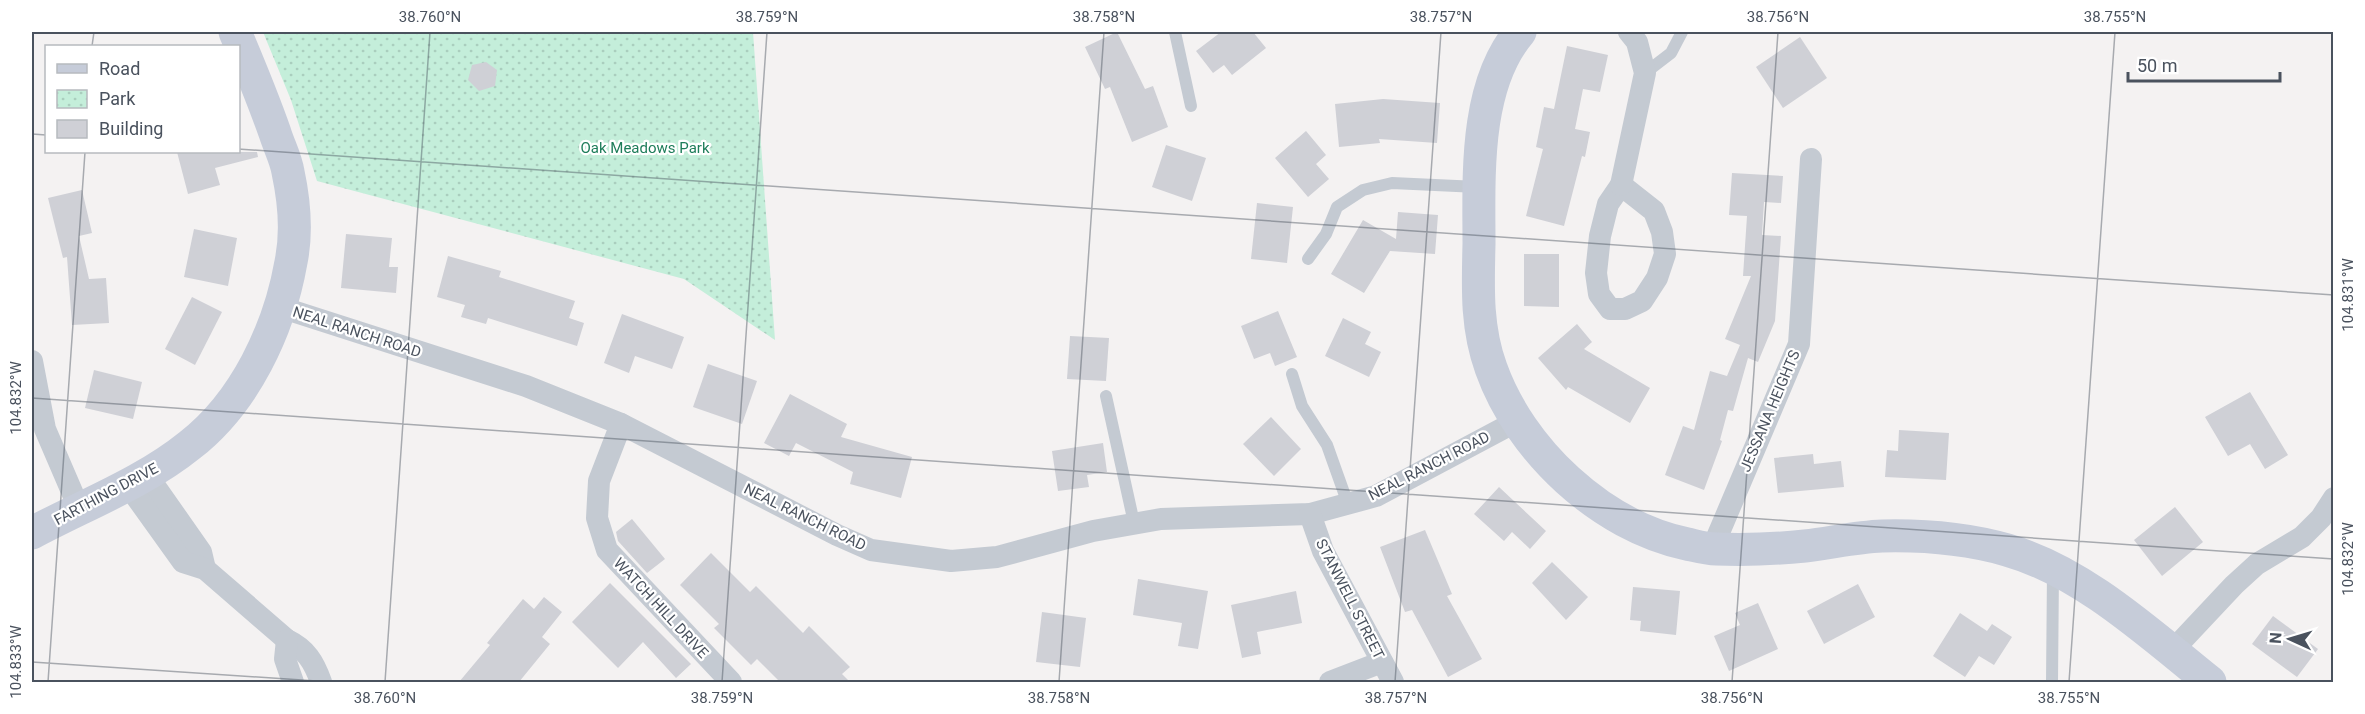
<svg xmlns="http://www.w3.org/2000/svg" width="2365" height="714" font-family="Roboto,sans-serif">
  <defs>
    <pattern id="park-dots" width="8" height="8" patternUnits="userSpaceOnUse" patternTransform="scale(1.5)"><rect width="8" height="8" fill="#c4eeda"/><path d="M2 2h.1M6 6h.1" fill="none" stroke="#aacebe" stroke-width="1.8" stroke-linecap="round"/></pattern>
  </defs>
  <rect width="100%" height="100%" fill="#f4f2f2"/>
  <path fill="url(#park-dots)" d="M263 32H753L775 340 684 279 317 181 291 100Z"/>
  <g fill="#cfd0d6">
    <path d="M1117 32 1145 89 1153 86 1168 127 1132 142 1110 87 1105 89 1085 47Z"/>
    <path d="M1221 32H1253L1266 48 1232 75 1224 65 1213 73 1196 51Z"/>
    <path d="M1800 37 1827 78 1783 108 1756 67Z"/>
    <path d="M1567 46 1608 55 1600 92 1583 89 1575 129 1590 132 1585 157 1582 156 1564 226 1526 216 1543 149 1536 147 1544 107 1554 109Z"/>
    <path d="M486 62 497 70 495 86 479 91 468 80 472 65Z"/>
    <path d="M1383 99 1440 103 1437 143 1379 139 1380 143 1339 147 1335 104Z"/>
    <path d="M1306 131 1326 155 1316 164 1329 179 1308 197 1275 158Z"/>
    <path d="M1166 145 1206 158 1192 201 1152 187Z"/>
    <path d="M177 152H257L258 157 215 168 220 185 188 194Z"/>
    <path d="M1732 173 1783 176 1781 203 1764 202 1762 235 1781 236 1775 321 1758 362 1748 358 1733 411 1728 410 1720 440 1722 441 1704 490 1665 475 1683 426 1694 430 1710 371 1727 376 1740 345 1725 339 1751 276H1743L1747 216 1729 215Z"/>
    <path d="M82 190 92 233 79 236 89 279 106 278 109 323 72 325 67 257 63 258 48 198Z"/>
    <path d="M1257 203 1293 207 1287 263 1251 259Z"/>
    <path d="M1398 212 1438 215 1435 254 1390 251 1364 293 1331 274 1363 220 1396 239Z"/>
    <path d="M194 229 237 238 228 286 184 277Z"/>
    <path d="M346 234 392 238 389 267H398L396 293 341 288Z"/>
    <path d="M1524 254H1559V307L1524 306Z"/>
    <path d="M448 256 501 271 499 277 575 301 569 318 584 323 577 346 488 318 486 324 461 317 465 305 437 297Z"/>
    <path d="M192 297 222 312 195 365 165 349Z"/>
    <path d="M1278 311 1297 357 1275 366 1270 353 1254 359 1241 326Z"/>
    <path d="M622 314 684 337 672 369 635 356 629 373 604 363Z"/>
    <path d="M1343 318 1371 332 1365 344 1381 352 1369 377 1325 356Z"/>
    <path d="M1577 324 1592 342 1584 349 1650 388 1630 423 1568 387 1566 390 1538 358Z"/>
    <path d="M1070 336 1109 338 1106 381 1067 379Z"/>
    <path d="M708 364 757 381 742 424 693 407Z"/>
    <path d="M94 370 142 382 133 419 85 408Z"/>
    <path d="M2250 392 2288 455 2265 469 2250 444 2228 456 2205 417Z"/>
    <path d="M790 394 847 424 841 437 912 457 901 498 850 484 853 472 796 443 789 456 764 443Z"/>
    <path d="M1271 417 1301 449 1274 476 1243 444Z"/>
    <path d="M1899 430 1949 433 1946 480 1885 477 1887 450 1898 451Z"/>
    <path d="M1103 443 1107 472 1087 475 1089 487 1058 491 1052 451Z"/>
    <path d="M1813 454 1814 464 1841 461 1844 487 1778 493 1774 458Z"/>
    <path d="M1499 487 1546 531 1530 549 1512 532 1504 541 1474 514Z"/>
    <path d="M2175 507 2203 542 2162 576 2134 540Z"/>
    <path d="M632 519 665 559 647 573 618 541 616 532Z"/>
    <path d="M1425 530 1452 594 1447 596 1482 659 1448 677 1412 610 1405 612 1380 547Z"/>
    <path d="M711 553 750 592 756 586 803 633 809 626 850 667 842 674 850 682H780L757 659 751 665 714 628 719 624 680 585Z"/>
    <path d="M1552 562 1588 597 1566 620 1532 583Z"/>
    <path d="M1138 579 1208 591 1198 649 1178 646 1182 623 1133 615Z"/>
    <path d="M610 583 691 664 676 678 643 642 618 668 572 622Z"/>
    <path d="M1858 584 1875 617 1824 644 1807 611Z"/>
    <path d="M1633 587 1680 591 1676 635 1640 631 1641 621 1630 620Z"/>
    <path d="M1296 591 1302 623 1257 632 1261 654 1242 658 1231 605Z"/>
    <path d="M544 597 562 612 542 637 550 644 519 682H459L490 645 487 643 523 599 534 609Z"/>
    <path d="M1758 603 1778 649 1729 671 1714 636 1740 625 1735 613Z"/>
    <path d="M1042 612 1086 618 1080 667 1036 662Z"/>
    <path d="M1960 613 1987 631 1992 624 2012 637 1994 665 1979 656 1965 677 1933 656Z"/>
    <path d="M2273 616 2318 649 2297 677 2252 644Z"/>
  </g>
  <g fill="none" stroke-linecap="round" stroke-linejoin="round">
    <g stroke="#c4cad2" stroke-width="12">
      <path d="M1175 32 1191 106"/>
      <path d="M1645 73 1671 53 1682 32"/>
      <path d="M1308 259 1326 234 1337 207 1363 190 1392 183 1478 187"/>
      <path d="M1292 374 1302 406 1327 445 1348 504"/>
      <path d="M1106 396 1134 523"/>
      <path d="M2052 682 2053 571"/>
    </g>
    <g stroke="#c4cad2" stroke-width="22">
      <path d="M1621 185 1654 211 1662 232 1665 254 1657 278 1642 301 1625 309H1610L1599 294 1596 273 1600 236 1608 204Z"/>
      <path d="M1621 185 1645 73 1637 42 1629 32"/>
      <path d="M280 307 526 386 621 424 837 535 871 550 951 561 997 557 1093 531 1161 519 1310 514 1376 496 1517 421"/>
      <path d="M32 361 45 429 79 508"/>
      <path d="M621 424 599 481 597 518 607 550 731 682"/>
      <path d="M147 475 201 552 205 569"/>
      <path d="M127 484 183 562 205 569 287 640C306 649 314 662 321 682"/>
      <path d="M1310 514 1323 551 1393 682"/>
      <path d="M1712 549 1799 344 1811 159"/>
      <path d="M287 640 285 659 293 682"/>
      <path d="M2172 651 2234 585 2257 564 2302 537 2321 518 2334 498"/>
      <path d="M1330 682 1382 662"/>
    </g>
    <g stroke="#c6ccd9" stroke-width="33">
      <path d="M1520 32C1474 86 1479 176 1479 244 1478 286 1476 327 1491 368 1520 450 1601 526 1687 544 1696 546 1706 549 1716 549 1746 550 1776 549 1805 546 1831 543 1856 537 1882 536 1923 535 1968 539 2007 550 2082 571 2150 634 2210 682"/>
      <path d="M32 533C84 505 143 483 190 445 245 402 279 330 291 262 297 233 294 200 288 172 286 159 279 146 275 133 263 99 249 65 235 32"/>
    </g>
  </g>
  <path fill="none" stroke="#4a525e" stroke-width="1.5" stroke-opacity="0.45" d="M92 46 94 32M32 134 46 135M238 149 2334 295M32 398 2334 559M32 662 331 682M48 682 85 152M385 682 430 32M722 682 767 32M1059 682 1104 32M1395 682 1441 32M1732 682 1778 32M2069 682 2115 32"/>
  <g text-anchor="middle" stroke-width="4.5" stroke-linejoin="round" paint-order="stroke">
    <g font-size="15" fill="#1e7d5a" stroke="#fff">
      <text x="645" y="153">Oak Meadows Park</text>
    </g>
    <g font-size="15" fill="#4a525e" stroke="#fff">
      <text transform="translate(357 332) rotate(18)" y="5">NEAL RANCH ROAD</text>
      <text transform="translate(1770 411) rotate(-67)" y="5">JESSANA HEIGHTS</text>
      <text transform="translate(1429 466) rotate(-27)" y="5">NEAL RANCH ROAD</text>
      <text transform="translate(106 494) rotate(-28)" y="5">FARTHING DRIVE</text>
      <text transform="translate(805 517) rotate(26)" y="5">NEAL RANCH ROAD</text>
      <text transform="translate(1350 599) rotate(63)" y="5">STANWELL STREET</text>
      <text transform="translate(661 608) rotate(47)" y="5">WATCH HILL DRIVE</text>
    </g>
  </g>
  <rect width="2365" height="714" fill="none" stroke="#ffffff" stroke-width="66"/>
  <rect x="45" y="45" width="195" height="108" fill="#ffffff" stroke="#b7babf" stroke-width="1.5"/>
  <rect x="57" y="64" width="30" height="9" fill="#c6ccd9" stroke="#b7babf" stroke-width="1.5"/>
  <text x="99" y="75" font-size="18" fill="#4a525e">Road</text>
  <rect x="57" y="90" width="30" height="18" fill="url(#park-dots)" stroke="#b7babf" stroke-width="1.5"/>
  <text x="99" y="105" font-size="18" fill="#4a525e">Park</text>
  <rect x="57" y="120" width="30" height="18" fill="#cfd0d6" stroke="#b7babf" stroke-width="1.5"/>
  <text x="99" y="135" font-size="18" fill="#4a525e">Building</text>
  <g transform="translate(2290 639) rotate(274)" stroke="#ffffff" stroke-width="4.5" paint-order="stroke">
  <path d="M0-4.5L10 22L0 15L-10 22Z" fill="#4a525e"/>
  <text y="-9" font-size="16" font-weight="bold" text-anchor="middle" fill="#4a525e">N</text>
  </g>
  <path d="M2128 72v9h152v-9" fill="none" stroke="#4a525e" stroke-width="3"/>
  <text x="2137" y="72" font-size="18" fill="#4a525e" stroke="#ffffff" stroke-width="4.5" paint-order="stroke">50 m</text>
  <rect x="33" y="33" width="2299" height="648" fill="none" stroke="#4a525e" stroke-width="2"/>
  <g font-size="15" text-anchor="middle" fill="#4a525e">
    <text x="430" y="22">38.760°N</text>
    <text x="767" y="22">38.759°N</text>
    <text x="1104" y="22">38.758°N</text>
    <text x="1441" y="22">38.757°N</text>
    <text x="1778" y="22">38.756°N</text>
    <text x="2115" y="22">38.755°N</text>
    <text transform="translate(2348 295) rotate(-90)" y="5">104.831°W</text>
    <text transform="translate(16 398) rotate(-90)" y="5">104.832°W</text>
    <text transform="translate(2348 559) rotate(-90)" y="5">104.832°W</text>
    <text transform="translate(16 662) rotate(-90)" y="5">104.833°W</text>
    <text x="385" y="703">38.760°N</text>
    <text x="722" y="703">38.759°N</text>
    <text x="1059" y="703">38.758°N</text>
    <text x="1396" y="703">38.757°N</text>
    <text x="1732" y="703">38.756°N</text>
    <text x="2069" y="703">38.755°N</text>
  </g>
</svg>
